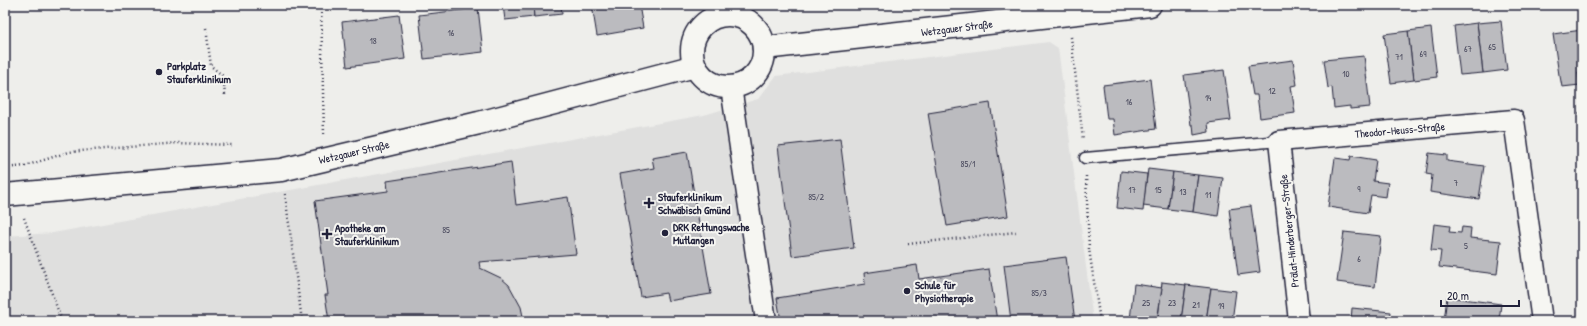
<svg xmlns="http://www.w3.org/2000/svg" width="1587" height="326" font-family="'Patrick Hand',sans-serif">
  <rect width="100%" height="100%" fill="#eeeeeb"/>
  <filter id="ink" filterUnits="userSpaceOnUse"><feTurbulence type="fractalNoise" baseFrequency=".025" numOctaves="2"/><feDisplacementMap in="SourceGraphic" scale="8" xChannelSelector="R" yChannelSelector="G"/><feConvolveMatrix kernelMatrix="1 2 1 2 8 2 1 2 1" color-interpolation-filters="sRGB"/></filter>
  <g filter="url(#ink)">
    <path fill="#dfdfde" d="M1049 42 1058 48 1093 321H5V236L53 233 704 115 758 99 776 76Z"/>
    <g fill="#bbbbbf" stroke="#22223b">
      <path d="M503 5H533L534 17 505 20Z"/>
      <path d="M533 5H561L562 14 534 17Z"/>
      <path d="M592 5H639L643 28 597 36Z"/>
      <path d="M478 8 483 52 424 59 419 15Z"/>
      <path d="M399 15 405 59 347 67 342 22Z"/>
      <path d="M1501 21 1507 70 1483 73 1477 23Z"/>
      <path d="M1477 23 1483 73 1460 75 1454 26Z"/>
      <path d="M1431 28 1437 77 1414 80 1408 31Z"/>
      <path d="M1582 30V72L1578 73 1580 85 1562 87 1560 76 1559 75 1553 34Z"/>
      <path d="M1408 31 1414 80 1391 83 1384 34Z"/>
      <path d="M1364 56 1370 107 1350 109V106L1334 108 1332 87 1328 88 1324 60Z"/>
      <path d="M1293 60 1297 85 1291 86 1295 113 1260 118 1257 95H1253L1248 66Z"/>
      <path d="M1224 70 1231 120 1208 123 1209 132 1194 135 1193 125H1191L1184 75Z"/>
      <path d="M1150 79 1156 129 1115 135 1113 119H1107L1103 85Z"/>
      <path d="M990 103 1008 216 947 226 928 113Z"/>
      <path d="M1579 112H1582V125L1580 126Z"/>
      <path d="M840 139 854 248 792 256 778 146Z"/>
      <path d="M687 152 711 294 668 301 666 293 641 297 620 174 654 168 652 158Z"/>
      <path d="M1429 153 1447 155V161L1484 166 1479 199 1430 192 1432 175 1426 174Z"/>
      <path d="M1351 156 1376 160 1373 181 1388 183 1386 197 1371 195 1368 213 1328 207 1335 158 1350 160Z"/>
      <path d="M511 162 516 205 568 197 576 254 479 262 480 268 501 278 509 285 521 307 524 321H329L325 295H328L315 201 388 191 387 181Z"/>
      <path d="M1148 169 1173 172 1168 209 1143 206Z"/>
      <path d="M1121 171 1147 174 1143 211 1117 208Z"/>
      <path d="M1173 172 1198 175 1193 212 1168 209Z"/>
      <path d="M1198 175 1223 178 1218 216 1193 212Z"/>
      <path d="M1251 206 1260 272 1238 275 1229 209Z"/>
      <path d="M1434 224 1450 226 1449 232 1461 233 1462 227 1471 228 1470 238 1501 241 1497 274 1439 267 1441 251 1431 250Z"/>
      <path d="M1344 232 1381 236 1375 287 1337 282Z"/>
      <path d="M1066 257 1075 321H1011L1004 265Z"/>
      <path d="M917 265 919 279 989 269 997 321H781L777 298 865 284 864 273Z"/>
      <path d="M1162 282 1186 285 1181 321 1158 319Z"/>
      <path d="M1134 284 1162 288 1157 321 1130 320Z"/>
      <path d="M1186 285 1211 288 1206 321H1181Z"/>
      <path d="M1211 288 1236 291 1232 321H1206Z"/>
      <path d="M1447 297 1501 304 1499 321H1444Z"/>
      <path d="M1352 308 1391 312 1390 321H1351Z"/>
      <path d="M1265 318V321H1243V320Z"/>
    </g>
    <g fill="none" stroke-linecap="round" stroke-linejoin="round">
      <g stroke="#22223b" stroke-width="13">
        <path id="lane" d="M1085 158 1279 141"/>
      </g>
      <g stroke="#22223b" stroke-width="23">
        <g id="street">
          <path d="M714 5 717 17"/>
          <path d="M731 87 766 321"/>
          <path d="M1299 321 1279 141 1514 120 1542 321"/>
        </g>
      </g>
      <g stroke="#22223b" stroke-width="25">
        <g id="secondary">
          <circle cx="728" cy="51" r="36"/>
          <path d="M764 48 1150 5"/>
          <path d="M5 195 281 170 479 123 695 66"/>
        </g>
      </g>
      <g stroke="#22223b" stroke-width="2.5" stroke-dasharray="1 3" stroke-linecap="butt">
        <path d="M321 5 324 135"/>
        <path d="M206 28 211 66 223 76 225 95"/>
        <path d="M1071 37 1083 140"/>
        <path d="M5 168 25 166 69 152 177 143 232 145"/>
        <path d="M1086 176 1089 249 1100 321"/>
        <path d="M285 194 302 321"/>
        <path d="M24 218 62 321"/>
        <path d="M908 244 1016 232"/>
      </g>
      <use href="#lane" stroke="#f6f6f2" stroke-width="10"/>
      <use href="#street" stroke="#f6f6f2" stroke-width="20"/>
      <use href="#secondary" stroke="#f6f6f2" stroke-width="22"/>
    </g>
  </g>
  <g fill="#22223b" stroke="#f6f6f2" stroke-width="1.5">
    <circle cx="159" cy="72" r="4"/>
    <path d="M647 197h4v4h4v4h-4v4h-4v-4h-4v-4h4z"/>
    <circle cx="665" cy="233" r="4"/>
    <path d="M325 228h4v4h4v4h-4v4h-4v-4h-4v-4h4z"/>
    <circle cx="907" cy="291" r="4"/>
  </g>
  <g text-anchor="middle" stroke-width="4" stroke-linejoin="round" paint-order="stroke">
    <g font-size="9" fill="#48485c">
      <text x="451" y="36">16</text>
      <text x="373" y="44">18</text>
      <text x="1492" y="50">65</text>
      <text x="1468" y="52">67</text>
      <text x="1423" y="57">69</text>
      <text x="1399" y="60">71</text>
      <text x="1346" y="77">10</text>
      <text x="1272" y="94">12</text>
      <text x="1208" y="101">14</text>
      <text x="1129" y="105">16</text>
      <text x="968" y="167">85/1</text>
      <text x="1456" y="186">7</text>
      <text x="1359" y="192">9</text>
      <text x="1132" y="193">17</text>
      <text x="1158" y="193">15</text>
      <text x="1183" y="195">13</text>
      <text x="1208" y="198">11</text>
      <text x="816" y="200">85/2</text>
      <text x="446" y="233">85</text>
      <text x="1466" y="249">5</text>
      <text x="1359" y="262">6</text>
      <text x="1039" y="296">85/3</text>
      <text x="1146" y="306">25</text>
      <text x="1172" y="306">23</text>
      <text x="1196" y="308">21</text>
      <text x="1221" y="309">19</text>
    </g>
    <g font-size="11" fill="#22223b" stroke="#f6f6f2">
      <text transform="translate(957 28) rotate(-7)" y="4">Wetzgauer Straße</text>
      <text transform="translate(1400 130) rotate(-5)" y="4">Theodor-Heuss-Straße</text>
      <text transform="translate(354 152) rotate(-13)" y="4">Wetzgauer Straße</text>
      <text transform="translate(1289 231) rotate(-96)" y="4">Prälat-Hinderberger-Straße</text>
    </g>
    <g font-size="11" font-weight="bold" fill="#22223b" stroke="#f6f6f2" text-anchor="start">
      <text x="167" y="70">Parkplatz<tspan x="167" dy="13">Stauferklinikum</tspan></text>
      <text x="658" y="201">Stauferklinikum<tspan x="658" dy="13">Schwäbisch Gmünd</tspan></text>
      <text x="673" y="231">DRK Rettungswache<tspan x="673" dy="13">Mutlangen</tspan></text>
      <text x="335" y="232">Apotheke am<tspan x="335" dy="13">Stauferklinikum</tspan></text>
      <text x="915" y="289">Schule für<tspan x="915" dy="13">Physiotherapie</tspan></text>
    </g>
  </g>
  <rect width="1587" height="326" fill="none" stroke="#f6f6f2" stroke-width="20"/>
  <rect x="10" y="10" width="1567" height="306" fill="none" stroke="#22223b" stroke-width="1.5" filter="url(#ink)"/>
  <path d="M1441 300v6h78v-6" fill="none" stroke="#22223b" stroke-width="2"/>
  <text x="1447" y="300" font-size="12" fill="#22223b" stroke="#f6f6f2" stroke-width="3" paint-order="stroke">20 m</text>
</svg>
